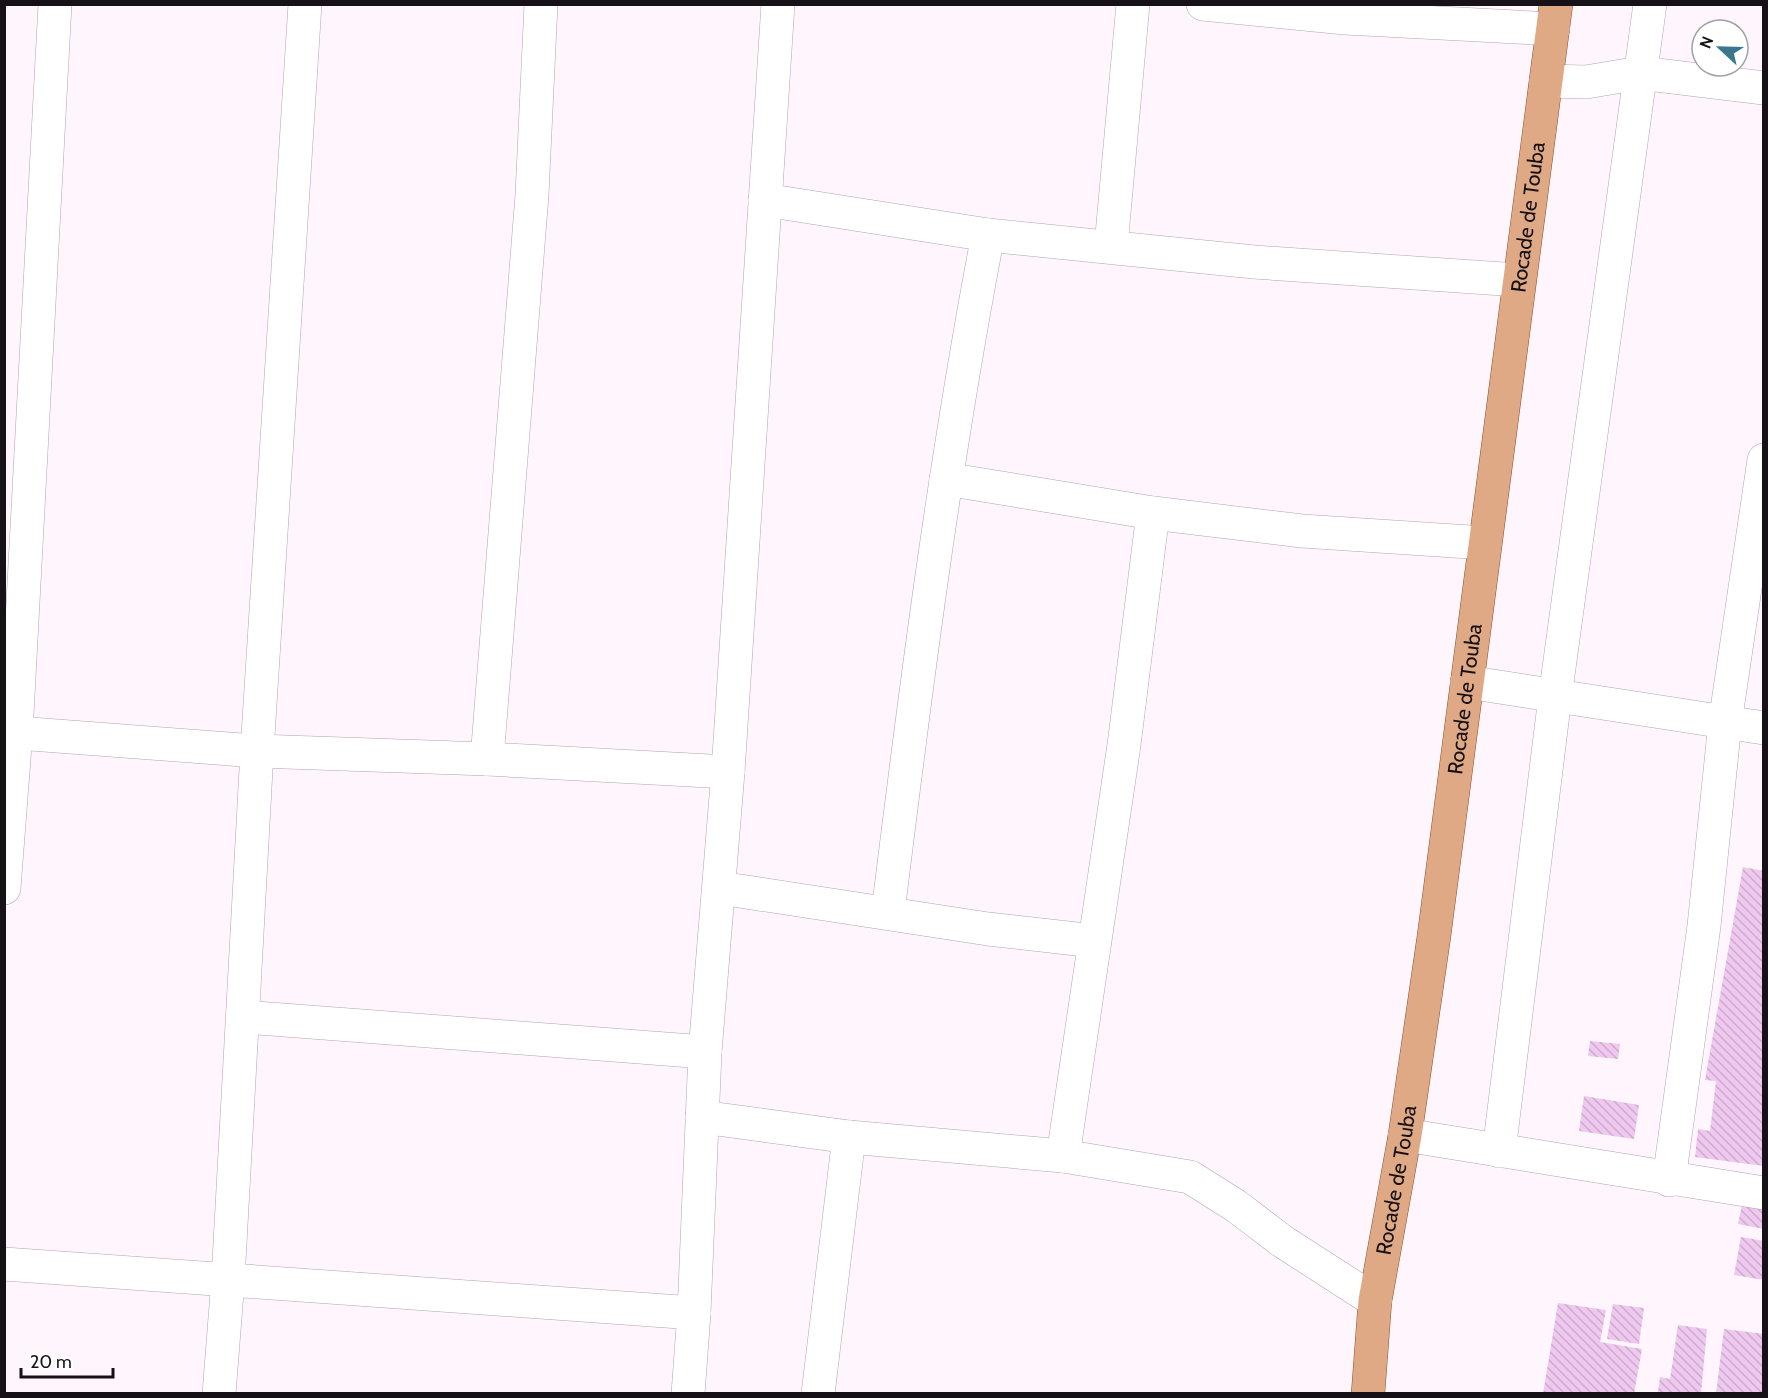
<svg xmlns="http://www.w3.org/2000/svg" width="1768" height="1398" font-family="Cabin,sans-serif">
  <defs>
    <pattern id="building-back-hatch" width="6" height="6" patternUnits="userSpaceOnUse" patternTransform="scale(1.5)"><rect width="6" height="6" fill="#efc8ef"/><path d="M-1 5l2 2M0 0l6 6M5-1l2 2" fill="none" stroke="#ccabcc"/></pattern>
  </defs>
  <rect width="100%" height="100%" fill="#fef5fd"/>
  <g fill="url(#building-back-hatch)">
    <path d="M1743 867 1764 871V1166L1695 1157 1698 1129 1710 1131 1716 1081 1705 1080Z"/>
    <path d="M1590 1041 1620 1044 1618 1059 1588 1056Z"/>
    <path d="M1584 1096 1639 1105 1634 1139 1579 1131Z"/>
    <path d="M1742 1205 1764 1209V1229L1738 1224Z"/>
    <path d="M1741 1237 1764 1241V1280L1734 1275Z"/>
    <path d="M1558 1303 1606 1310 1600 1342 1642 1349 1634 1394H1543Z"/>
    <path d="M1613 1304 1644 1308 1639 1344 1607 1339Z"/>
    <path d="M1678 1325 1707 1329 1701 1394 1658 1392 1660 1377 1670 1379Z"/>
    <path d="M1724 1329 1764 1334V1394H1716Z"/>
  </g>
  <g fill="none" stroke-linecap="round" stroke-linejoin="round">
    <g stroke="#b1a4b1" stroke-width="34">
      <g id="street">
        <path d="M1203 4 1345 18 1553 29"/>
        <path d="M1546 81 1586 82 1640 73 1764 88"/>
        <path d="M765 200 988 235 1254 262 1518 280"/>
        <path d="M1111 246 1133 4"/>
        <path d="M946 479 1153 513 1302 531 1485 543"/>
        <path d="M1467 682 1764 728"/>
        <path d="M4 732 257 751 487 759 728 772"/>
        <path d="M487 759 532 195 541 4"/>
        <path d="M4 888 16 733 55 4"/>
        <path d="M720 888 988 929 1094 941"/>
        <path d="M888 912C916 686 945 459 988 235"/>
        <path d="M244 1017 705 1052"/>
        <path d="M702 1117 849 1137 1063 1156 1190 1177 1236 1206 1282 1241 1375 1301"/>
        <path d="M1405 1135 1764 1193"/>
        <path d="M1499 1151 1555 697 1650 4"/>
        <path d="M1063 1156 1124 745 1153 513"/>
        <path d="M1669 1180 1704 926 1725 723 1764 460"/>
        <path d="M4 1264 694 1313"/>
        <path d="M219 1394 228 1280 257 751 305 4"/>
        <path d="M688 1394 694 1313 705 1052 728 772 778 4"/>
        <path d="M818 1394 849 1137"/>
      </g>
    </g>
    <g stroke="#8b4e2a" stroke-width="34">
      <g id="primary">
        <path id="s1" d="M1368 1394 1375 1301 1405 1135 1434 936 1556 4"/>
      </g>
    </g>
    <use href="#street" stroke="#fff" stroke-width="33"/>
    <use href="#primary" stroke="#dfa985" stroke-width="33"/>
  </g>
  <g text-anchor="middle" stroke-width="4.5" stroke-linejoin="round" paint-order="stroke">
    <g font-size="21" fill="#161116" stroke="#fff">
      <text dy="7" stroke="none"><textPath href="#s1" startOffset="1188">Rocade de Touba</textPath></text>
      <text dy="7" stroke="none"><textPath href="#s1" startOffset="702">Rocade de Touba</textPath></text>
      <text dy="7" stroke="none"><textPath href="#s1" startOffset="216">Rocade de Touba</textPath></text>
    </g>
  </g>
  <rect width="1768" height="1398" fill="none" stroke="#161116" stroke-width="12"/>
  <g transform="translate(1720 48) rotate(292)"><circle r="28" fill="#ffffff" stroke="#a2a0a2" stroke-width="1.5"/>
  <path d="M0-4.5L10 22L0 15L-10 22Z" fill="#3a778e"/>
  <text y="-9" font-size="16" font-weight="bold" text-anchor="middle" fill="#161116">N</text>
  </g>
  <path d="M21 1368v9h92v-9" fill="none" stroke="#161116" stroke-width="3"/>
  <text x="30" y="1368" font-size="18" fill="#161116" stroke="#ffffff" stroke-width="4.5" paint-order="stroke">20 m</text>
</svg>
